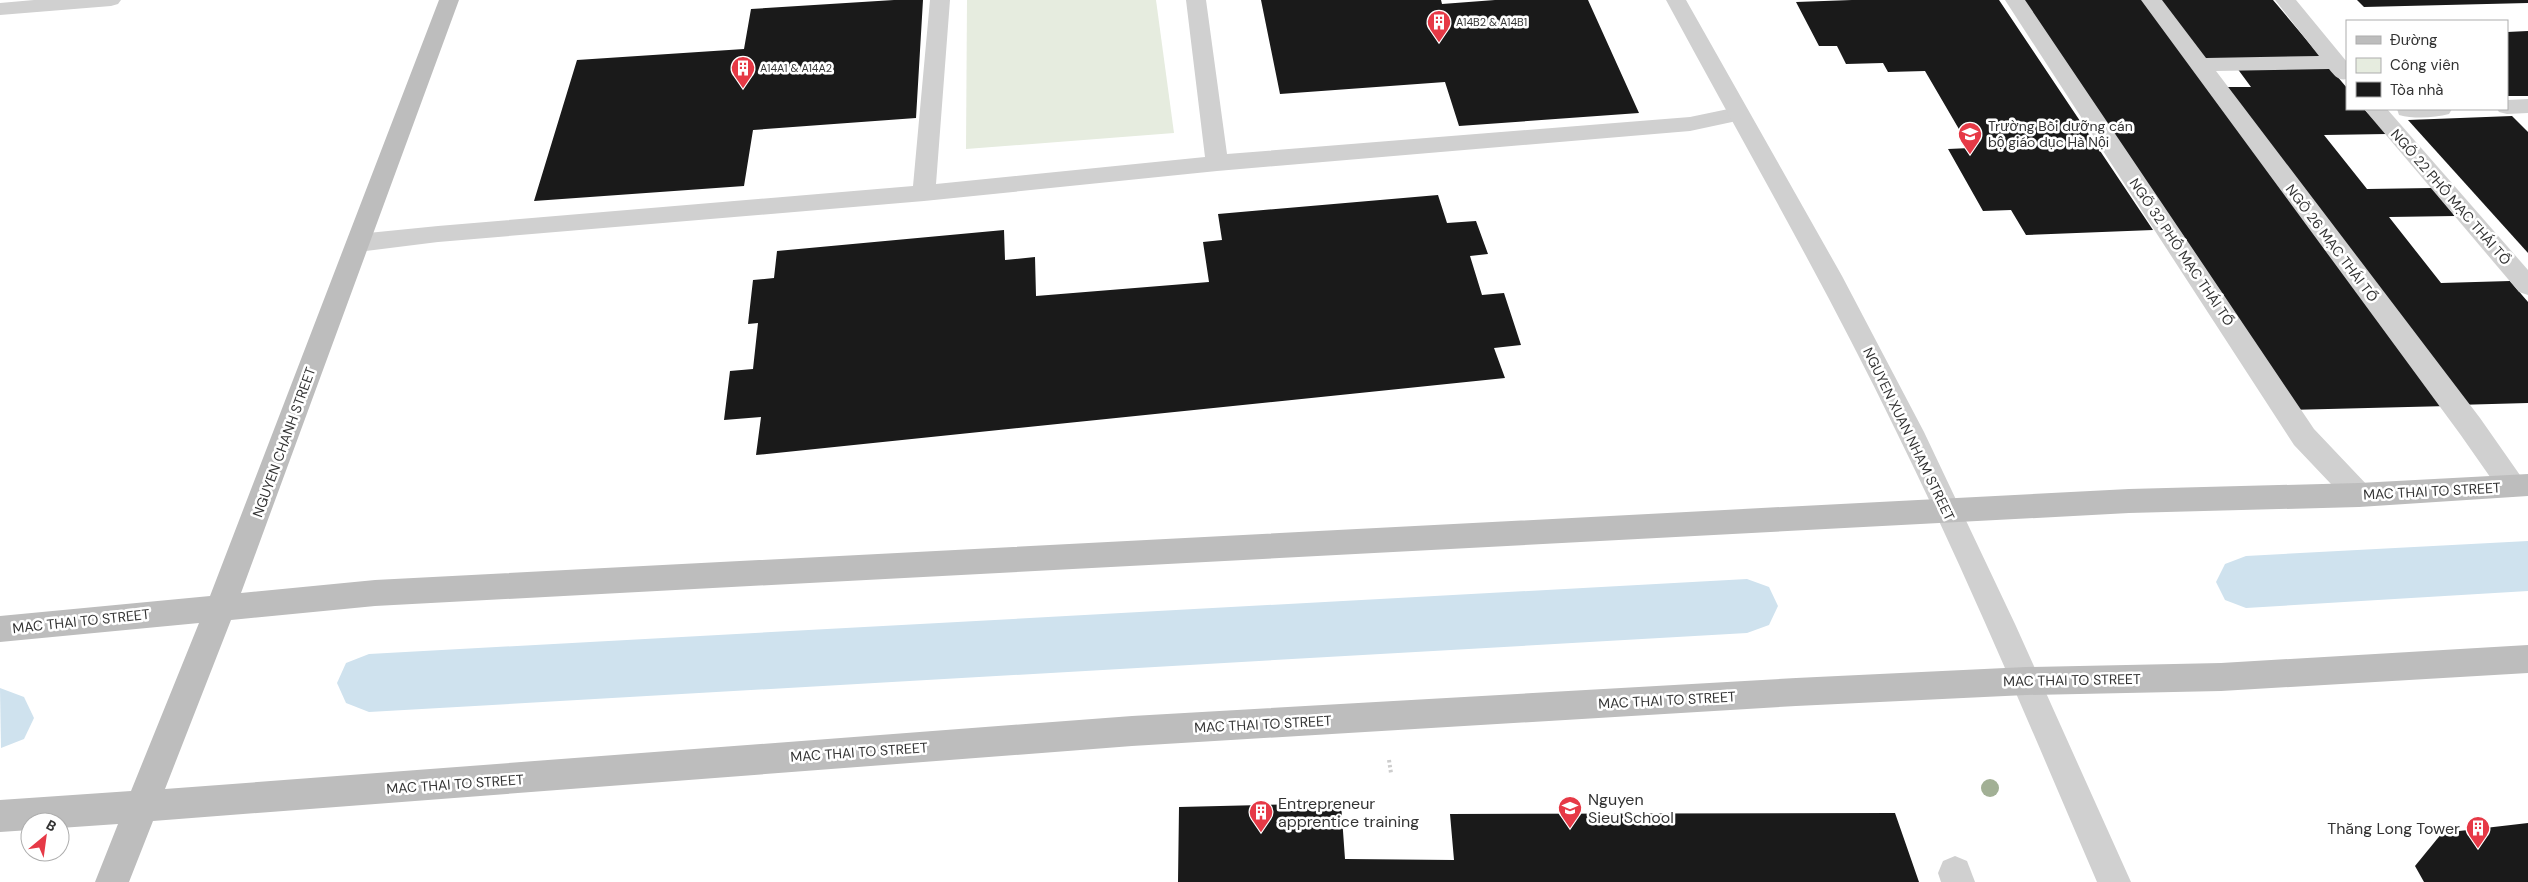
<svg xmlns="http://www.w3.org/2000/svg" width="2528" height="882" font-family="'DM Sans',sans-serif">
  <rect width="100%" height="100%" fill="#fff"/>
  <path fill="#e6ecdf" d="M967 0H1156L1174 133 966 149Z"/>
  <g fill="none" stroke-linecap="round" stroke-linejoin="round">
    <g fill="#cfe2ee" fill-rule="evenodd">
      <path d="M2528 541V591L2246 608 2225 600 2216 582 2225 564 2246 556Z"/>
      <path d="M1747 579 1769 587 1778 606 1769 625 1747 633 369 712 346 703 337 683 346 663 369 654Z"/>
      <path d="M0 688 24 697 34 718 24 739 1 748Z"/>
    </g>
  </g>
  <g fill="#1a1a1a">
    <path d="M894 0H923L916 118 753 130 744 186 534 201 577 60 744 49 751 9Z"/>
    <path d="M1261 0H1441L1442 4 1495 0H1588L1639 113 1459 126 1445 82 1280 94Z"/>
    <path d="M1852 0H1999L2153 230 2026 235 2011 210 1983 211 1948 149 1970 148 1925 71 1888 72 1883 63 1846 64 1837 46H1819L1796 2Z"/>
    <path d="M2023 0H2147L2448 406 2288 410Z"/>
    <path d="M2155 0H2273L2347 88V109H2364L2387 134 2324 135 2367 189 2432 188 2455 216 2389 217 2441 283 2510 281 2528 302V403L2456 405 2220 87H2251L2234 64 2203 65Z"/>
    <path d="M2357 0H2528V3L2364 7Z"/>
    <path d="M2528 31V96H2507V32Z"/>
    <path d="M2512 116 2528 132V253L2408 120Z"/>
    <path d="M1438 195 1447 223 1476 221 1488 254 1470 256 1482 295 1504 293 1521 345 1494 348 1505 378 756 455 761 417 724 420 730 371 753 369 758 323 748 324 753 280 774 278 777 251 1004 230 1005 260 1035 257 1036 296 1209 282 1203 242 1222 240 1218 214Z"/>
    <path d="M1341 803 1345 859 1454 860 1450 814 1895 813 1919 882H1178L1179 807Z"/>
    <path d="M2528 823V882H2424L2415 866 2442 833Z"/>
  </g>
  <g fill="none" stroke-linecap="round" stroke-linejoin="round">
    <path stroke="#cdcdcd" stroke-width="4" stroke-dasharray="2.5 2.5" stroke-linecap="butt" d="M1389 760 1391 773"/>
    <g fill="#d0d0d0" fill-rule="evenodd">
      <path d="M930 0H950L936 184 1205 157 1186 0H1206L1227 154 1690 117 1738 107 1746 109 1749 114 1746 119 1690 131 1217 171 924 201 438 242 358 252 349 249 346 243 349 237 358 234 438 226 913 186Z"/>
      <path d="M2005 0H2025L2314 429 2369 487 2373 495 2369 503 2359 507 2349 503 2294 445Z"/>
      <path d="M2141 0H2162L2206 58 2319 56 2275 0H2296L2347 62V79C2338 81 2334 75 2329 69L2216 71 2480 418 2522 478 2526 486 2522 494 2512 497 2502 494 2460 434Z"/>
      <path d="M2528 99V113L2507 114 2499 112 2497 109H2507V100Z"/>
      <path d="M2364 109H2387L2528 270V295L2519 292Z"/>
      <path d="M2397 109H2452L2449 114C2434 118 2414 119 2399 115Z"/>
      <path d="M1955 856 1967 861 1975 882H1941L1938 873 1943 861Z"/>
    </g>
    <g fill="#d0d0d0" fill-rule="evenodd">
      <path d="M34 0H121L118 4 111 6 0 15V3Z"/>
      <path d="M1666 0H1686L1842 276 1924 432 2015 624 2131 882H2097C2032 731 1969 579 1896 431 1825 284 1743 143 1666 0Z"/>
    </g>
    <path fill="#bdbdbd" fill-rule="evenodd" d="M439 0H459L241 593 375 580 2129 489 2359 483 2528 474V496L2359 507 2129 513 375 606 231 620 165 789 1132 716 1796 678 2026 667 2221 663 2528 645V673L2221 691 2026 695 1796 706 1132 746 153 821 129 882H95L118 824 60 828V822H30V830L0 832V800L131 791 199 623 0 642V616L210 596Z"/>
  </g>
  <circle fill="#a2b095" cx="1990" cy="788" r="9"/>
  <defs>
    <g id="building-pin" transform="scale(1.25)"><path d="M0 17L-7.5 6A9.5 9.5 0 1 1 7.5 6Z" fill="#e63946" stroke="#fff"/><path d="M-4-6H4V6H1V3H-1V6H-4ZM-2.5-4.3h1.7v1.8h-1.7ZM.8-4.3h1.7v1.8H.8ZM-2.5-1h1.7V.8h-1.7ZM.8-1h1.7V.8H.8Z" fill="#fff"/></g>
    <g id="university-pin" transform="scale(1.25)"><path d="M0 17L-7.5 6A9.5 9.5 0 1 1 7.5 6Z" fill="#e63946" stroke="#fff"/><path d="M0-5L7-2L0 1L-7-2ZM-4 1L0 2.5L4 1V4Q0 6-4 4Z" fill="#fff"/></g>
    <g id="school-pin" transform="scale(1.25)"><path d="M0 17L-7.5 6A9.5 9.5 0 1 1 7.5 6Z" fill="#e63946" stroke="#fff"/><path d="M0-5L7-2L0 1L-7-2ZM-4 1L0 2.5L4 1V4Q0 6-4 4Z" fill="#fff"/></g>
  </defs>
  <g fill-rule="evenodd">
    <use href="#building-pin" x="1439" y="22"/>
    <use href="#building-pin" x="743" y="68"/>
    <use href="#university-pin" x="1970" y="134"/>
    <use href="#school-pin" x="1570" y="808"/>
    <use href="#building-pin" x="1261" y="812"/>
    <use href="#building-pin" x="2478" y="828"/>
  </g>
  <g text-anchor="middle" stroke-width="5" stroke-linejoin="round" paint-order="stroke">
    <g font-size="11" fill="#333" stroke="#fff" text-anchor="start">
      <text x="1456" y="26">A14B2 &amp; A14B1</text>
      <text x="760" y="72">A14A1 &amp; A14A2</text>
    </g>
    <g font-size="14" fill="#333" stroke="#fff" text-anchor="start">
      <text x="1988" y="131">Trường Bồi dưỡng cán<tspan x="1988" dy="16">bộ giáo dục Hà Nội</tspan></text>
    </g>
    <g font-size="14" fill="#333" stroke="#fff">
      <text transform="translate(2451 197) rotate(49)" y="5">NGÕ 22 PHỐ MẠC THÁI TỔ</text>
      <text transform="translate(2332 243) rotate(53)" y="5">NGÕ 26 MẠC THÁI TỔ</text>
      <text transform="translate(2182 252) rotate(56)" y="5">NGÕ 32 PHỐ MẠC THÁI TỔ</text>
      <text transform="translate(1909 434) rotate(64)" y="5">NGUYEN XUAN NHAM STREET</text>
      <text transform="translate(284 442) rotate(-70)" y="5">NGUYEN CHANH STREET</text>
      <text transform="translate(2432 491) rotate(-3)" y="5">MAC THAI TO STREET</text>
      <text transform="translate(81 621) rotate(-6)" y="5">MAC THAI TO STREET</text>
      <text transform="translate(2072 680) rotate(-1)" y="5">MAC THAI TO STREET</text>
      <text transform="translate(1667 700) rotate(-3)" y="5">MAC THAI TO STREET</text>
      <text transform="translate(1263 724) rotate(-3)" y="5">MAC THAI TO STREET</text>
      <text transform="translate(859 752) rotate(-4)" y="5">MAC THAI TO STREET</text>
      <text transform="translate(455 784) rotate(-4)" y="5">MAC THAI TO STREET</text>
    </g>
    <g font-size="16" fill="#333" stroke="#fff" text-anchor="start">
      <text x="1588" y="805">Nguyen<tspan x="1588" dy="18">Sieu School</tspan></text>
      <text x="1278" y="809">Entrepreneur<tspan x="1278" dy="18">apprentice training</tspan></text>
      <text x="2460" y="834" text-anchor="end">Thăng Long Tower</text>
    </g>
  </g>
  <rect x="2346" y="20" width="162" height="90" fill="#ffffff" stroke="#adadad"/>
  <rect x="2356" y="36" width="25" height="8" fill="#bdbdbd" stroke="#adadad"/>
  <text x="2390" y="45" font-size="15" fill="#333333">Đường</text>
  <rect x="2356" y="58" width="25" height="15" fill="#e6ecdf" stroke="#adadad"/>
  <text x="2390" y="70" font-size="15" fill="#333333">Công viên</text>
  <rect x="2356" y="82" width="25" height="15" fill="#1a1a1a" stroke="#adadad"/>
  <text x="2390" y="95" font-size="15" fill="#333333">Tòa nhà</text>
  <g transform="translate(45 837) rotate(29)"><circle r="24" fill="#ffffff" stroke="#adadad"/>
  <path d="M0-4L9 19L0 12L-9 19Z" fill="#e63946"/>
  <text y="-8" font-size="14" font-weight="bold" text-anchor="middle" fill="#333333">B</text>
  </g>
</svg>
